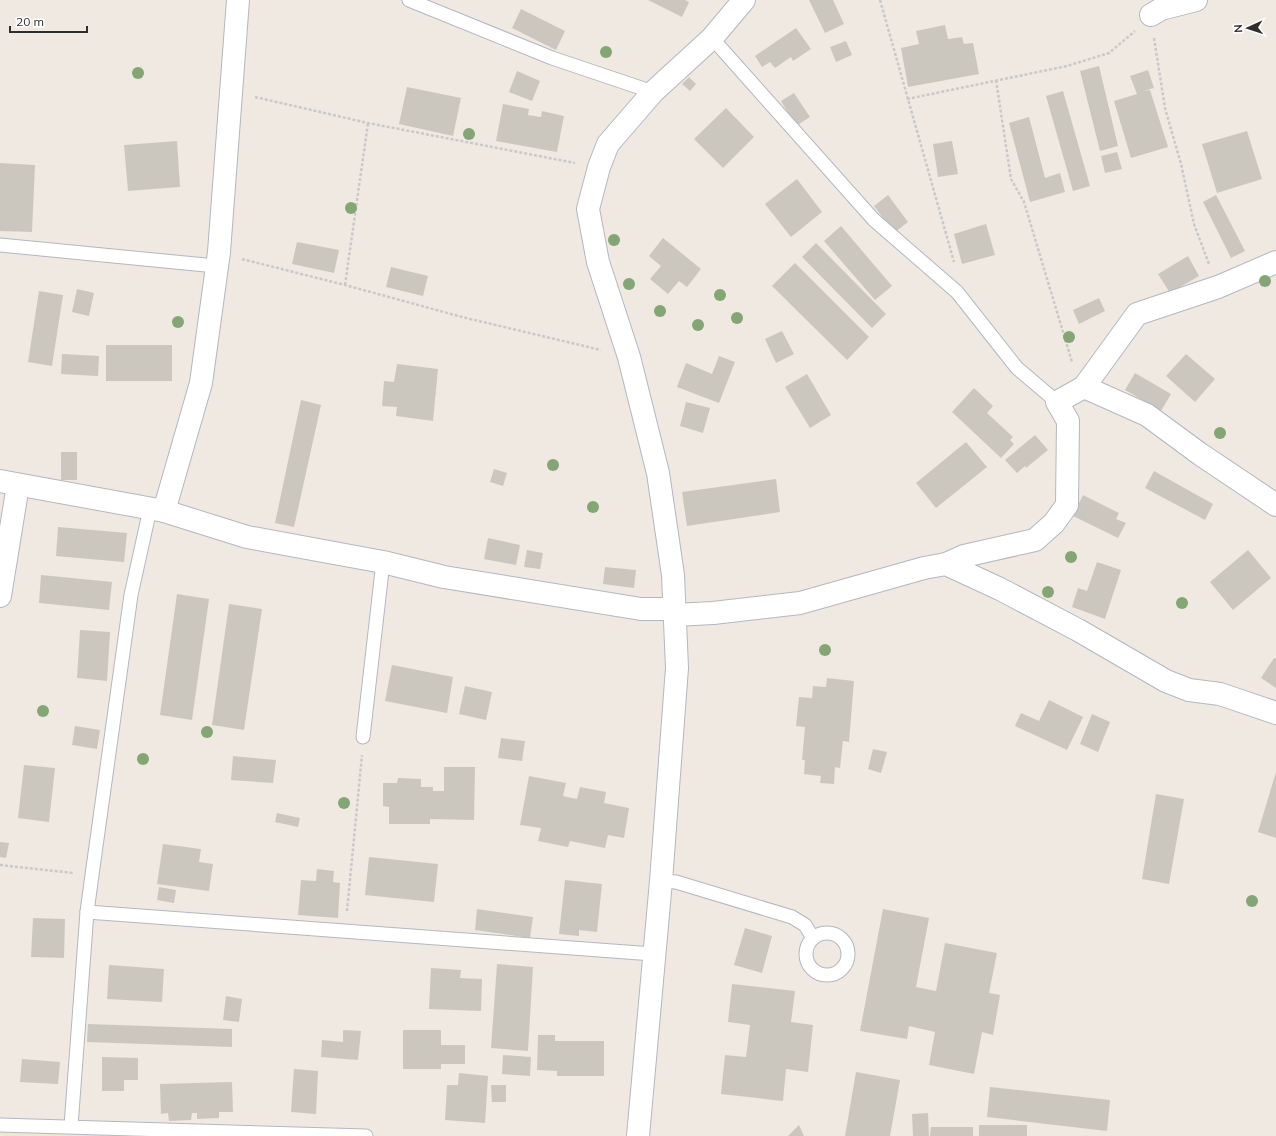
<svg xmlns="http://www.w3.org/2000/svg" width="1276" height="1136" font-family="Mulish,sans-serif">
  <rect width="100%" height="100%" fill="#efe9e1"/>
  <path fill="#f0e6d1" d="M0 1131 232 1136H0Z"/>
  <g fill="#cbc7bf">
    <path d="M648 0H685L689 2 682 17Z"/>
    <path d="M809 0H833L844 24 825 33Z"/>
    <path d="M521 9 565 31 556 50 512 28Z"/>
    <path d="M945 25 948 39 962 37 964 44 973 43 979 74 908 87 901 48 919 44 916 31Z"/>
    <path d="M796 28 811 49 793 61 791 57 775 68 770 62 762 67 755 56Z"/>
    <path d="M846 41 852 55 836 62 830 47Z"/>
    <path d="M1099 66 1118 146 1100 151 1080 71Z"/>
    <path d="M1148 70 1154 88 1143 91 1150 90 1168 147 1131 158 1114 101 1137 94 1130 76Z"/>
    <path d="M517 71 540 81 532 101 509 92Z"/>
    <path d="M689 77 696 84 690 91 682 84Z"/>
    <path d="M407 87 461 98 453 136 399 124Z"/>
    <path d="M1063 91 1090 186 1073 191 1046 96Z"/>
    <path d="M794 93 810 117 796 126 781 101Z"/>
    <path d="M503 104 529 109 528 115 541 117 542 111 564 116 557 152 496 141Z"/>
    <path d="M726 108 754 137 723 168 694 139Z"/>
    <path d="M1029 117 1045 178 1060 173 1065 192 1030 202 1009 123Z"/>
    <path d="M1247 131 1262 179 1217 193 1202 144Z"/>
    <path d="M177 141 180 187 128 191 124 145Z"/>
    <path d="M952 141 958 174 938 177 933 144Z"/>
    <path d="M1117 152 1122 169 1105 173 1101 156Z"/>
    <path d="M0 163 35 165 32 232 0 231Z"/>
    <path d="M797 179 822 212 791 237 765 204Z"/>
    <path d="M888 195 908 222 894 233 874 206Z"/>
    <path d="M1216 195 1245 251 1231 258 1203 202Z"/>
    <path d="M986 224 995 255 962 264 954 234Z"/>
    <path d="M841 226 892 286 875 300 824 241Z"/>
    <path d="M663 238 701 269 687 287 679 281 668 294 650 279 661 266 649 256Z"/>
    <path d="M297 242 339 250 334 273 292 264Z"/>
    <path d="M816 243 886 314 872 328 802 257Z"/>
    <path d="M1188 256 1199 276 1170 293 1158 274Z"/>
    <path d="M795 263 869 337 847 360 772 286Z"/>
    <path d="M391 267 428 276 423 296 386 287Z"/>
    <path d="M77 289 94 293 89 316 72 312Z"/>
    <path d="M39 291 63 295 52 366 28 362Z"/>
    <path d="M1099 298 1105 311 1079 324 1073 310Z"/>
    <path d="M782 331 794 354 776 363 765 339Z"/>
    <rect x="106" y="345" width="66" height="36"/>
    <path d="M62 354 99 356 98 376 61 374Z"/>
    <path d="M1186 354 1215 379 1195 402 1166 376Z"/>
    <path d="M719 356 735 362 719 403 677 387 686 363 712 374Z"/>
    <path d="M397 364 438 369 433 421 396 416 397 407 382 406 384 381 394 382Z"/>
    <path d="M1135 373 1171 394 1161 411 1125 390Z"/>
    <path d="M807 374 831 415 810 428 785 387Z"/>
    <path d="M974 388 993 406 987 413 1013 437 1010 440 1014 444 1001 458 952 412Z"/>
    <path d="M301 400 321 405 294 527 275 523Z"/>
    <path d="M686 402 710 408 703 433 680 426Z"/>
    <path d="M1035 435 1048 450 1026 468 1025 466 1017 473 1005 460Z"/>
    <path d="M966 442 987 467 936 508 916 483Z"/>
    <rect x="61" y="452" width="16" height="28"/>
    <path d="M494 469 507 473 503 486 490 482Z"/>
    <path d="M1154 471 1213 504 1205 520 1145 488Z"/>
    <path d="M776 479 780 512 687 526 682 492Z"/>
    <path d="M1083 495 1119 513 1116 519 1126 523 1118 538 1073 516Z"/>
    <path d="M58 527 127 533 124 562 56 556Z"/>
    <path d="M488 538 520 545 516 565 484 559Z"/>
    <path d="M527 550 543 553 540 569 524 567Z"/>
    <path d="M1248 550 1271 578 1233 610 1210 582Z"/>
    <path d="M1097 562 1121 570 1105 619 1072 607 1078 588 1087 591Z"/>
    <path d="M605 567 636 570 634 588 603 584Z"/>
    <path d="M41 575 112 582 109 610 39 603Z"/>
    <path d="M177 594 209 599 192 720 160 715Z"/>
    <path d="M229 604 262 609 244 730 212 725Z"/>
    <path d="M80 630 110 632 107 681 77 678Z"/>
    <path d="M1274 658 1276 659V688L1261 678Z"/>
    <path d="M392 665 453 677 447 713 385 701Z"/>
    <path d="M827 678 854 681 849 742 843 741 840 768 835 767 834 784 820 783 821 776 804 774 805 760H802L805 727 796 726 799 697 812 698 813 686 826 687Z"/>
    <path d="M465 686 492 692 486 720 459 714Z"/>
    <path d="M1049 700 1083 717 1067 750 1015 726 1021 713 1039 721Z"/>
    <path d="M1092 714 1110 722 1098 752 1080 744Z"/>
    <path d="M75 726 100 730 97 749 72 745Z"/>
    <path d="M501 738 525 741 522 761 498 758Z"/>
    <path d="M873 749 887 752 881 773 868 769Z"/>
    <path d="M233 756 276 760 273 783 231 780Z"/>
    <path d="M24 765 55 768 49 822 18 818Z"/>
    <path d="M444 767H475L474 820 430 819V824H389V807L383 806V783H397L398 778 421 779V787H433V791H444Z"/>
    <path d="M1276 772V838L1258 832Z"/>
    <path d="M529 776 566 783 563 796 577 799 580 787 606 792 604 803 629 808 624 838 608 835 605 848 570 841 568 847 538 841 541 828 520 825Z"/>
    <path d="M1156 794 1184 799 1169 884 1142 879Z"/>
    <path d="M277 813 300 818 298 827 275 822Z"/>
    <path d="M0 842 9 843 6 858 0 857Z"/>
    <path d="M163 844 201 849 199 862 213 864 209 891 157 884Z"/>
    <path d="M369 857 438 864 434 902 365 895Z"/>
    <path d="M317 869 334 871 333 882 340 883 338 918 298 915 301 880 316 881Z"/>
    <path d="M565 880 602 884 597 932 579 930V936L559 934Z"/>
    <path d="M159 887 176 890 174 903 157 900Z"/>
    <path d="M477 909 533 917 530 938 475 930Z"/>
    <path d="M883 909 929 918 916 987 936 991 945 943 997 953 989 993 1000 995 993 1035 982 1032 974 1074 929 1065 935 1032 909 1026 907 1039 860 1031Z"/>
    <path d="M33 918 65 919 64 958 31 957Z"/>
    <path d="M745 928 772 936 762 973 734 965Z"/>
    <path d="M497 964 533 967 528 1051 491 1048Z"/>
    <path d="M109 965 164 969 162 1002 107 999Z"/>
    <path d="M431 968 461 970 460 978 482 979 481 1011 429 1009Z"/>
    <path d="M732 984 795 991 791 1022 813 1025 808 1072 786 1069 783 1101 721 1094 725 1055 746 1057 750 1025 728 1022Z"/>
    <path d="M226 996 242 999 239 1022 223 1020Z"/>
    <path d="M88 1024 232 1029V1047L87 1042Z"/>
    <path d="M343 1030 361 1031 358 1060 321 1057 322 1040 343 1042Z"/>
    <path d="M403 1030H441V1045H465V1064H441V1069H403Z"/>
    <path d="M538 1035H555V1041H604V1076H557V1071L537 1070Z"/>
    <path d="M503 1055 531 1057 530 1076 502 1074Z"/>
    <path d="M102 1057 138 1058V1080H124V1091H102Z"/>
    <path d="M22 1059 60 1062 58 1084 20 1082Z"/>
    <path d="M294 1069 318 1071 316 1114 291 1112Z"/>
    <path d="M856 1072 900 1080 890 1136H845Z"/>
    <path d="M459 1073 488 1076 485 1123 445 1120 447 1085H458Z"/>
    <path d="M232 1082 233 1112H219V1118L197 1119V1113H192L191 1120 169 1121 168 1113 161 1114 160 1084Z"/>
    <path d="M491 1085H506V1102H492Z"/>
    <path d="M990 1087 1110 1100 1107 1131 987 1117Z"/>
    <path d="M928 1113 929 1136H913L912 1114Z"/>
    <path d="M799 1125 804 1136H788Z"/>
    <rect x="979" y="1125" width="48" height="11"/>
    <path d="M931 1127H973V1136H930Z"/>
  </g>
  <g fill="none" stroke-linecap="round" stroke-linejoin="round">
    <g stroke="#b4b7c1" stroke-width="15">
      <g id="lane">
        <path d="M409 0 552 58 653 92"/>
        <path d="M712 38 874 220 957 292 1017 368 1057 402"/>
        <path d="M0 245 216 266"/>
        <path d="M363 737 383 562"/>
        <path d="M661 881 676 882 792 917 805 925 813 938"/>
        <path d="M87 912 653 954"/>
        <circle cx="827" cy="954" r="21"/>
        <path d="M0 1125 366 1136"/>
        <path d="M71 1126 87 912 92 875 131 595 150 509"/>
      </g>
    </g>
    <g stroke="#b4b7c1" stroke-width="24">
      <g id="street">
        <path d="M1151 15 1161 9 1196 0"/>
        <path d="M1084 387 1147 415 1200 454 1276 505"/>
        <path d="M0 481 164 511 247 537 383 562 444 577 641 609H675"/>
        <path d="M164 511 201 383 219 252 238 0"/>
        <path d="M946 564 964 556 1035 540 1054 523 1067 505 1068 421 1057 402 1084 387 1137 314 1218 287 1276 262"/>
        <path d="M0 596 18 485"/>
        <path d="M675 615 713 613 800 603 924 568 946 564 1000 589 1078 630 1166 681 1189 690 1220 694 1276 713"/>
        <path d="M638 1136 661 881 677 668 673 575 658 473 629 357 598 262 588 209 599 167 608 144 653 92 712 38 744 0"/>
      </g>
    </g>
    <g stroke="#c9c9c9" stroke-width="2.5" stroke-dasharray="3 2" stroke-linecap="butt">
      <path d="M880 0 954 262"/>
      <path d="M1154 38 1165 108 1181 164 1194 224 1209 264"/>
      <path d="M996 80 1011 179 1024 202 1072 362"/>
      <path d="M255 97 368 123 575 163"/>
      <path d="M907 99 1067 66 1109 53 1135 31"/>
      <path d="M242 259 345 285 462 317 601 350"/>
      <path d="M345 285 368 123"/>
      <path d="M0 865 73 873"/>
      <path d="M347 911 362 755"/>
    </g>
    <use href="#lane" stroke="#fff" stroke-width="13"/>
    <use href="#street" stroke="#fff" stroke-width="22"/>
  </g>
  <g fill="#84a574">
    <circle cx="606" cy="52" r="6"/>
    <circle cx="138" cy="73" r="6"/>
    <circle cx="469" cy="134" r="6"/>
    <circle cx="351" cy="208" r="6"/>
    <circle cx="614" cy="240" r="6"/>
    <circle cx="1265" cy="281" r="6"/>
    <circle cx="629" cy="284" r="6"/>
    <circle cx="720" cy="295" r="6"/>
    <circle cx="660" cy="311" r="6"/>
    <circle cx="737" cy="318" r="6"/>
    <circle cx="178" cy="322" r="6"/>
    <circle cx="698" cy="325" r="6"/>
    <circle cx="1069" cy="337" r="6"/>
    <circle cx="1220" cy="433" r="6"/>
    <circle cx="553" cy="465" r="6"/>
    <circle cx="593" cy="507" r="6"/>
    <circle cx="1071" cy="557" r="6"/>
    <circle cx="1048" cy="592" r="6"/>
    <circle cx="1182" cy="603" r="6"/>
    <circle cx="825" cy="650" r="6"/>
    <circle cx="43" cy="711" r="6"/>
    <circle cx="207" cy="732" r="6"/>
    <circle cx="143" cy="759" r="6"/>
    <circle cx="344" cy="803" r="6"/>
    <circle cx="1252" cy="901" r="6"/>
  </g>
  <g transform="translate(1248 28) rotate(267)" stroke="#ffffff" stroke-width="3" paint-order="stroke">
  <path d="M0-3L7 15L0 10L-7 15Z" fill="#2e2e2e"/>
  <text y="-6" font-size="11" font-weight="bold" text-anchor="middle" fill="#2e2e2e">N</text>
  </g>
  <path d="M10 26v6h77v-6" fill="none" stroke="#2e2e2e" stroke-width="2"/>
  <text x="16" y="26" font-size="12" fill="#2e2e2e" stroke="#ffffff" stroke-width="3" paint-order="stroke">20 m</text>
</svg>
